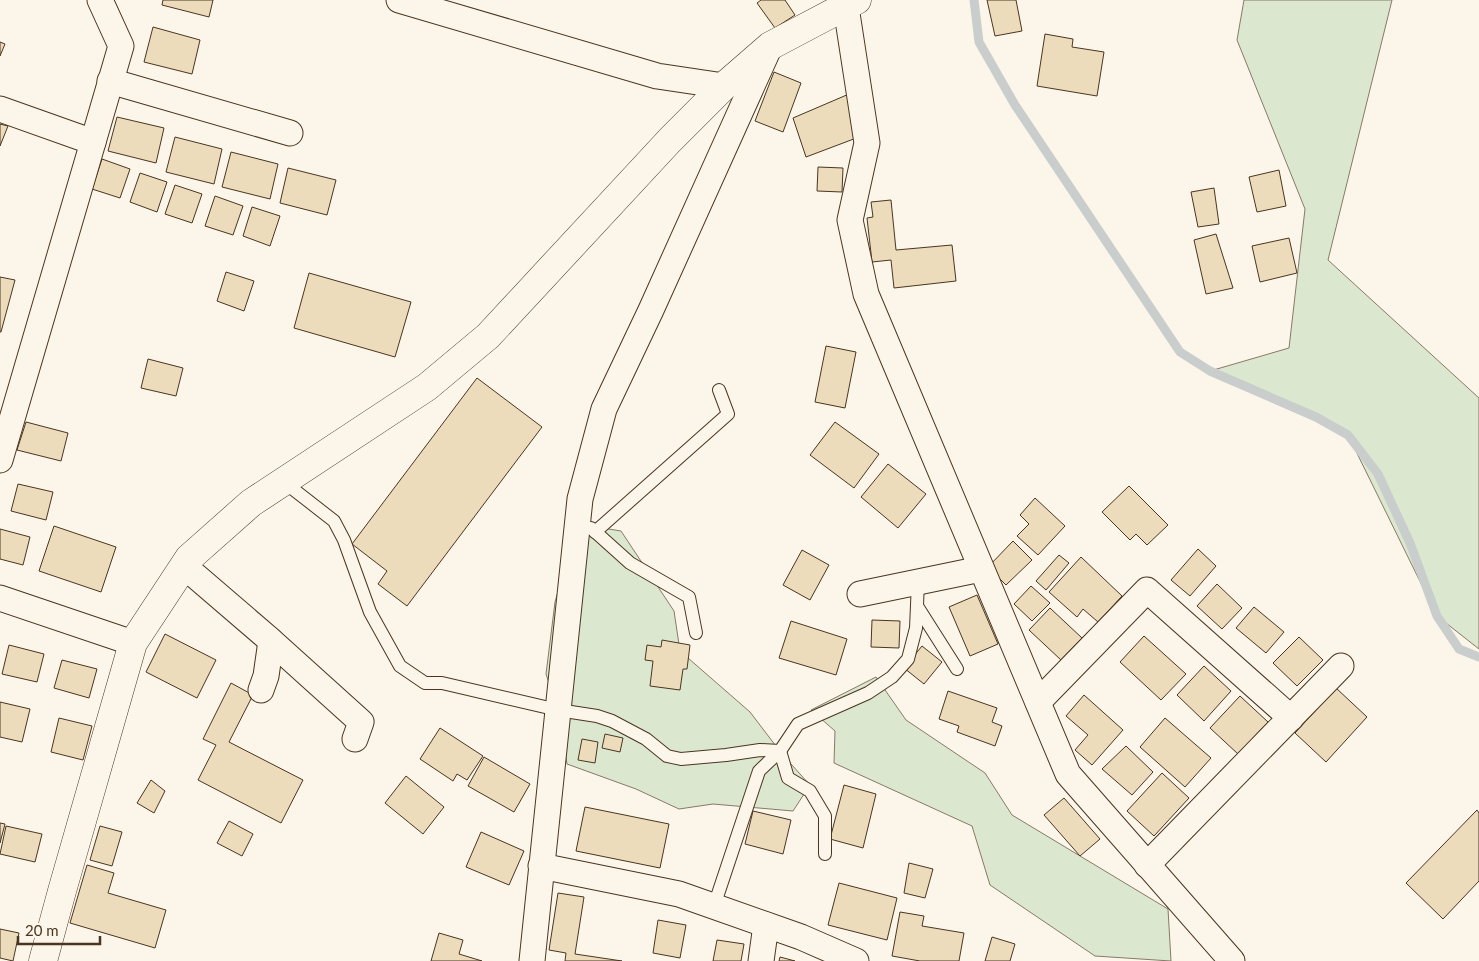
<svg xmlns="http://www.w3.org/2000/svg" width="1479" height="961" font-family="Lato,sans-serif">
  <rect width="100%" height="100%" fill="#fbf6e9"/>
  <g fill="#dce7d0" stroke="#887966">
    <path d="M1244 0H1392L1328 260 1479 398V649L1437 616 1348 435 1210 371 1289 348 1305 209 1237 40Z"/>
    <path d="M578 524 621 531 674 611 680 651 750 712 782 754 810 785 793 811 713 804 679 809 636 789 567 764 558 710 546 674 555 602Z"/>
    <path d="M876 677 906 720 985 773 1012 815 1168 909 1171 961 1095 956 990 885 972 826 834 763 835 731 811 710Z"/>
  </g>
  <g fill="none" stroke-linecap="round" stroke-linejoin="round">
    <path stroke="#c9cecd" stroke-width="9" d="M974 0 979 42 1015 105 1180 352 1210 371 1316 417 1348 435 1378 474 1410 543 1437 616 1459 649 1479 657"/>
  </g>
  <g fill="#ecdcbc" stroke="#4a3520">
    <path d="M163 0H213L209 17 162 5Z"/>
    <path d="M761 0H785L795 15 775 28 757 3Z"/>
    <path d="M987 0H1016L1022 31 995 36Z"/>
    <path d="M153 27 200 40 192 74 144 62Z"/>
    <path d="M1045 34 1073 39 1072 47 1104 52 1097 96 1037 86Z"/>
    <path d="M0 42 5 44 0 56Z"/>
    <path d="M774 72 801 83 783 132 755 121Z"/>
    <path d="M849 94 859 137 806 157 793 118Z"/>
    <path d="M117 117 164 128 156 163 108 151Z"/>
    <path d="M0 124 8 126 0 146Z"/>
    <path d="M175 137 222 149 214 184 166 172Z"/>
    <path d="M231 152 278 164 270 199 222 187Z"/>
    <path d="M102 159 130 169 120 198 92 189Z"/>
    <path d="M818 167 843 168 842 192 817 191Z"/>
    <path d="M288 168 336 180 327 215 280 203Z"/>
    <path d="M1279 170 1286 206 1257 212 1249 177Z"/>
    <path d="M140 173 167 182 157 212 130 202Z"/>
    <path d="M175 185 202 194 192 223 165 214Z"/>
    <path d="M1214 188 1219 224 1198 227 1191 192Z"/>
    <path d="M215 196 243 206 233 235 205 226Z"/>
    <path d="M891 200 896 250 952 245 956 281 894 288 891 260 872 262 867 218 873 217 871 202Z"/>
    <path d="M252 207 280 216 270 246 243 236Z"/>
    <path d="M1216 234 1233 288 1206 294 1194 240Z"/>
    <path d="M1289 238 1297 273 1260 282 1252 246Z"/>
    <path d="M226 272 254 281 244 311 217 301Z"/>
    <path d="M309 273 411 302 395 357 294 328Z"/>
    <path d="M0 277 15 280 1 332H0Z"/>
    <path d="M826 346 856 352 845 408 815 402Z"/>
    <path d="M148 359 183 368 176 396 141 388Z"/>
    <path d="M477 378 542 427 407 606 378 584 387 571 352 544Z"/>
    <path d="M26 422 68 433 61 461 17 450Z"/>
    <path d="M835 422 879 454 854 488 810 455Z"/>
    <path d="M888 464 926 494 898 528 861 497Z"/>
    <path d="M18 484 53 492 46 520 11 511Z"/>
    <path d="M1129 486 1168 525 1147 545 1136 534 1130 540 1102 512Z"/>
    <path d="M1035 498 1065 526 1038 555 1017 536 1029 524 1020 515Z"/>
    <path d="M54 526 116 547 101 592 39 571Z"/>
    <path d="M0 529 30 537 23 565 0 559Z"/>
    <path d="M1013 541 1032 560 1006 585 988 567Z"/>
    <path d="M1198 549 1216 566 1190 596 1171 580Z"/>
    <path d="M802 550 829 565 810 600 783 585Z"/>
    <path d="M1059 555 1069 563 1046 590 1036 581Z"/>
    <path d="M1081 557 1122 596 1098 622 1083 609 1077 617 1049 592Z"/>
    <path d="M1217 584 1242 608 1222 629 1197 606Z"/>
    <path d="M1031 586 1050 603 1032 621 1014 604Z"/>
    <path d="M977 595 998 644 970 656 949 607Z"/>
    <path d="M1254 607 1284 632 1266 653 1236 628Z"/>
    <path d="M1050 608 1082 638 1061 660 1029 630Z"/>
    <path d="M872 620 900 621 899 648 871 647Z"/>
    <path d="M791 621 847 639 836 675 779 658Z"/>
    <path d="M165 634 216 660 197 698 146 672Z"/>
    <path d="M1144 636 1186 674 1161 700 1120 662Z"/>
    <path d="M1299 637 1323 660 1297 686 1273 663Z"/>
    <path d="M662 640 690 645 687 669H683L680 690 650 686 653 661 645 660 647 645 661 647Z"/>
    <path d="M9 645 44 654 37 682 2 674Z"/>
    <path d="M922 646 942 662 924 684 904 668Z"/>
    <path d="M62 660 97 669 89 698 54 688Z"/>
    <path d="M1204 666 1231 691 1204 721 1177 695Z"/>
    <path d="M231 683 253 695 229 742 303 780 281 823 198 780 216 745 203 739Z"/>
    <path d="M1336 688 1367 717 1326 762 1295 733Z"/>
    <path d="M948 691 997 708 992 722 1002 726 995 746 957 732 959 726 939 719Z"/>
    <path d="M1084 695 1123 730 1092 765 1075 750 1088 735 1066 716Z"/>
    <path d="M1240 696 1268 722 1238 754 1210 728Z"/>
    <path d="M0 702 30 709 22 742 0 737Z"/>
    <path d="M59 718 92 726 83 760 51 752Z"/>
    <path d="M1165 718 1211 758 1185 787 1140 747Z"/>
    <path d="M440 728 483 756 467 780 457 774 453 781 420 759Z"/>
    <path d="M605 734 623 738 620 752 602 748Z"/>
    <path d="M582 739 598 742 595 763 578 760Z"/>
    <path d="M1126 746 1153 772 1132 795 1102 769Z"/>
    <path d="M484 757 530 784 514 812 468 786Z"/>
    <path d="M1162 773 1189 798 1154 836 1127 811Z"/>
    <path d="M406 776 444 807 423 834 385 803Z"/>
    <path d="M151 780 165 791 154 813 137 803Z"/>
    <path d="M844 785 876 794 863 848 830 839Z"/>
    <path d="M1064 798 1100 839 1080 856 1044 815Z"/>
    <path d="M585 807 669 824 660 868 576 851Z"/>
    <path d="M1477 810 1479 813V881L1443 919 1406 883Z"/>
    <path d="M753 811 791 820 783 854 745 844Z"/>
    <path d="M229 821 253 834 242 856 217 843Z"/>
    <path d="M0 823 5 824 0 843Z"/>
    <path d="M6 826 42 834 35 862 0 854Z"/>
    <path d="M100 826 122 832 112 866 90 860Z"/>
    <path d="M481 832 524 851 509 885 466 867Z"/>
    <path d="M909 863 933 869 925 898 904 893Z"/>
    <path d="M87 865 114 873 108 893 166 910 155 948 70 923Z"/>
    <path d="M839 883 897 898 887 940 828 925Z"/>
    <path d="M558 893 584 897 575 954 622 961H565L566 953 549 950Z"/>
    <path d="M900 912 924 916 922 926 964 933 959 961H920L892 956Z"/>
    <path d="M658 920 686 925 680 958 653 953Z"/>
    <path d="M0 929 19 933 13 961 0 958Z"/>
    <path d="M439 933 463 940 459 954 482 961H431Z"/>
    <path d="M992 937 1015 944 1010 961H985Z"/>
    <path d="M717 940 744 944 741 961H713Z"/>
    <path d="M780 957 795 961H779Z"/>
  </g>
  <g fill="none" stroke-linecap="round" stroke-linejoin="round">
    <g stroke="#4a3520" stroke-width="14">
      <g id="service">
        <path d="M284 482 334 521 344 540 370 612 400 666 425 683H442L558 710 597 716 612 721 646 739 667 756 681 759 726 755 760 750 780 751 788 778 810 791 825 816V854"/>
        <path d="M591 528 630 563 689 597 696 633"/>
        <path d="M595 532 728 414 719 390"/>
        <path d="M917 606 957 669"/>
        <path d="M714 906 759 771 780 751 798 724 868 693 892 677 908 659 916 628 918 582"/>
      </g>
    </g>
    <g stroke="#4a3520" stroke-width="27">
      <g id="minor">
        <path d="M399 0 657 76 724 86"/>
        <path d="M843 0 846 7 867 143 850 220 866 294 1068 774 1232 961"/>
        <path d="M110 81 290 133"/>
        <path d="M0 109 93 142 0 460"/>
        <path d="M93 142 121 46 100 0"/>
        <path d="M184 566 269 639 361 722 355 739"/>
        <path d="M860 594 981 569"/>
        <path d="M0 598 133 643"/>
        <path d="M261 690 266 676 271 641"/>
        <path d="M1038 702 1147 590 1291 718"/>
        <path d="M1147 865 1341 666"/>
        <path d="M541 866 679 894 801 937 856 961"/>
        <path d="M532 961 580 499 604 409 651 310 770 46"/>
        <path d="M761 961 766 925"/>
      </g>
    </g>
    <g stroke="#4a3520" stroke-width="29">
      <path id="tertiary" d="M43 961 62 891 133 643 189 558 251 503 427 387 488 336 670 140 724 86 770 46 857 0"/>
    </g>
    <use href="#service" stroke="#fbf6e9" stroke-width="12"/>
    <use href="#minor" stroke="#fbf6e9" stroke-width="25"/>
    <use href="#tertiary" stroke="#fbf6e9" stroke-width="28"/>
  </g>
  <path d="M18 936v8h82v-8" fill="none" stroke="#4a3520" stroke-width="2.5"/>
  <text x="25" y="936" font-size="15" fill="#4a3520" stroke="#fbf6e9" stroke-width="4" paint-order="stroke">20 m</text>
</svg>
